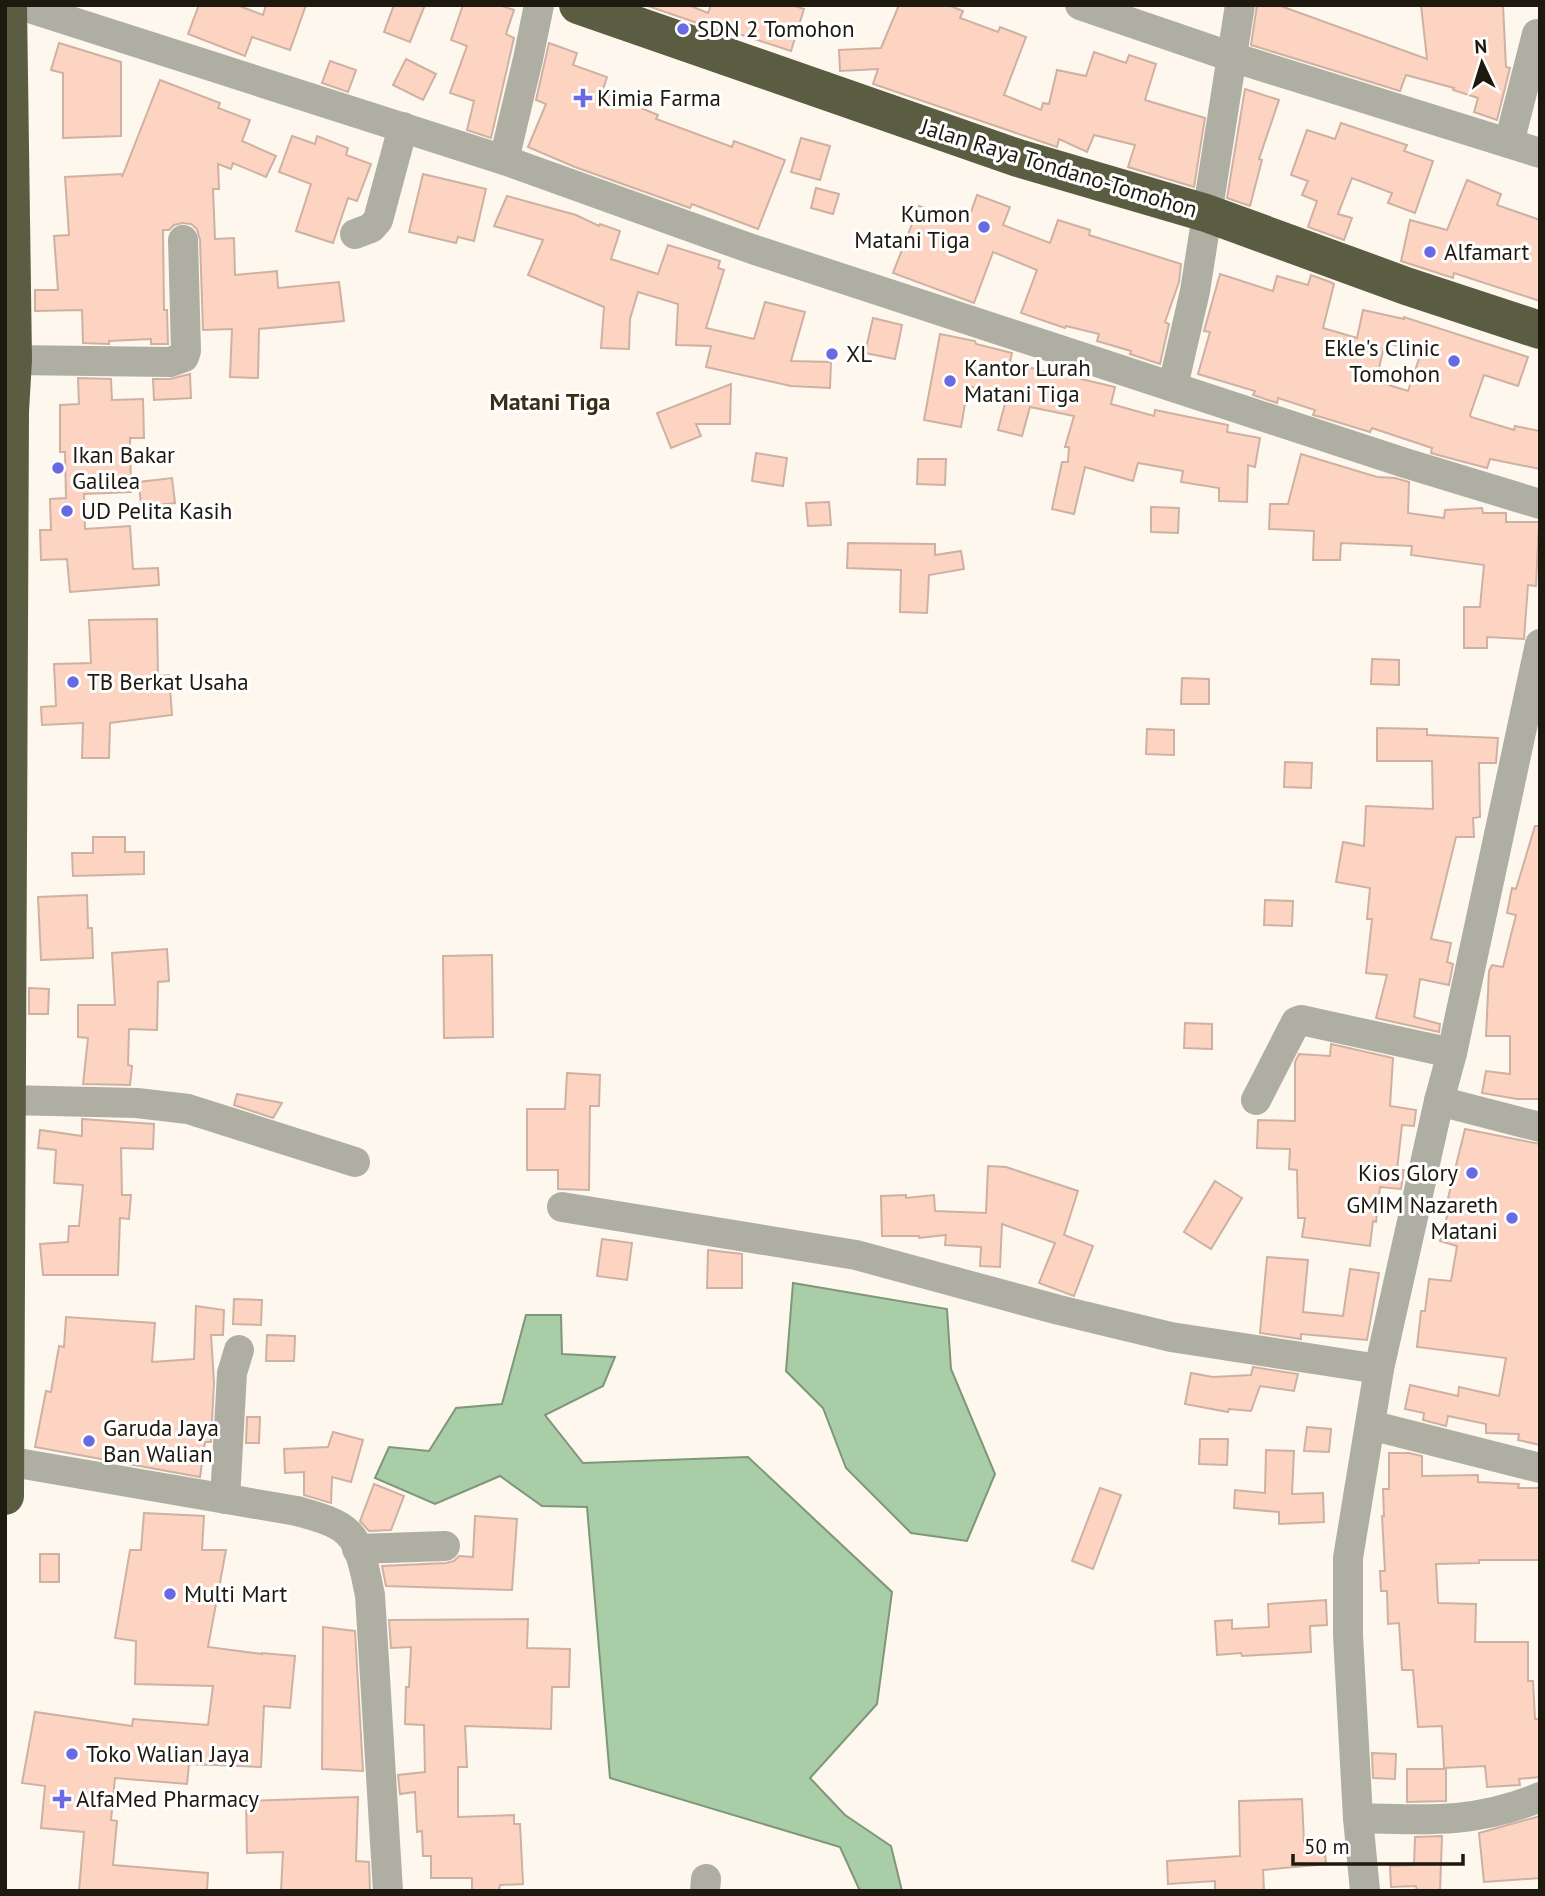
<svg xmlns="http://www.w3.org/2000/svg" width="1545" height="1896" font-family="'PT Sans',sans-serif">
  <rect width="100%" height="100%" fill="#fef7ed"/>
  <g fill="#a9cda6" stroke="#7f9779" stroke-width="2">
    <path d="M793 1283 947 1309 951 1369 995 1474 967 1541 911 1533 846 1468 823 1408 786 1371Z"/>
    <path d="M526 1315H561L562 1354 615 1357 603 1386 545 1415 583 1463 748 1457 892 1592 877 1704 810 1778 845 1815 891 1846 902 1891H860L840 1847 610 1778 587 1507 542 1506 500 1476 435 1504 375 1478 389 1447 429 1451 456 1408 502 1404Z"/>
  </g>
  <g fill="#fdd4c1" stroke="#ceb1a3" stroke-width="2" fill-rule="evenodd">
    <path d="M199 5H237L263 15 266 5H306L290 50 252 37 245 56 188 34Z"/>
    <path d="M394 5H425L410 42 384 32Z"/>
    <path d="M463 5H499L514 10 506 34 514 38 491 138 467 130 474 101 450 93 467 46 451 40Z"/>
    <path d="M645 5H688L708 13 711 5H792L804 9 791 51 736 33 735 36Z"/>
    <path d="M899 5H948L963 11 960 18 998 32 1000 27 1026 37 1004 95 1041 110 1043 103 1049 104 1057 70 1086 76 1094 52 1126 63 1129 55 1156 64 1145 100 1205 118 1194 187 1128 167 1135 145 1094 135 1087 152 1059 139 1057 147 873 84 878 69 840 71 839 50 881 48Z"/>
    <path d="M1257 5H1278L1427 59 1421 5H1503L1506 67 1510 68 1497 120 1474 112 1478 98 1453 90 1454 88 1406 75 1400 91 1251 45Z"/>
    <path d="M59 43 121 62V136L63 138V73L51 70Z"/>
    <path d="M549 43 577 53 573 65 607 77 602 92 658 115 656 119 732 147 734 141 785 160 758 229 692 204 690 208 575 167 528 147 546 104 536 100Z"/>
    <path d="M406 59 436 74 423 100 393 85Z"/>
    <path d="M330 61 356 70 348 92 322 83Z"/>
    <path d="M160 80 220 103 218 108 250 120 242 141 276 156 266 177 233 163 231 169 218 164 219 189H213L215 239 234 238 235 275 277 271 278 288 339 282 344 321 259 329 258 378 230 377 232 329 203 330 200 240 197 229 191 224 182 223 174 225 169 230H163L164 310H167L168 344H151V339L109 341V344L83 343 82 310 35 311V290H58L54 236 69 235 65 177 122 174V177Z"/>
    <path d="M1245 89 1279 100 1259 159 1262 160 1250 206 1227 198Z"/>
    <path d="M1341 123 1407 145 1404 151 1433 161 1415 213 1388 203 1392 193 1352 178 1338 214 1352 218 1344 240 1308 227 1317 201 1302 195 1308 181 1291 175 1307 130 1335 139Z"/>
    <path d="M292 136 315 144 317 136 348 148 346 155 371 164 357 201 348 198 333 243 296 231 311 184 279 172Z"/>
    <path d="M801 138 830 146 820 180 791 172Z"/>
    <path d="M423 174 486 189 474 241 458 237 456 243 409 232Z"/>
    <path d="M1467 180 1501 194 1497 205 1540 220V301L1454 273 1453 278 1401 261 1410 220 1447 230Z"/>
    <path d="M816 188 839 194 833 214 811 208Z"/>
    <path d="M977 195 1010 207 1003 225 1050 243 1058 220 1090 230 1089 235 1181 264 1179 282 1165 322 1169 324 1160 364 1130 354 1131 351 1097 341 1099 334 1066 326 1065 328 1021 313 1037 270 993 252 974 303 893 273 919 206 967 223Z"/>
    <path d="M507 196 576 215 599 226 600 224 620 231 611 259 658 274 668 245 720 261 718 268 724 270 706 328 754 339 765 302 805 312 791 361 831 362 830 388 791 386 706 367 711 346 676 345 678 304 638 292 630 319 629 349 601 348 604 307 528 275 543 240 494 226Z"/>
    <path d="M1220 274 1273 291 1277 276 1308 285 1311 275 1330 282 1334 284 1323 328 1357 338 1363 310 1404 319V317L1528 357 1518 386 1484 375 1470 415 1471 417 1514 430 1515 426 1540 431V469L1490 459 1487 468 1438 455 1431 453 1432 448 1372 428 1370 432 1321 417 1313 415 1315 410 1278 398 1277 403 1253 395 1255 391 1198 374 1210 332 1204 331ZM1385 342 1421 353 1408 391 1376 381Z"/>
    <path d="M873 318 902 325 895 359 865 353Z"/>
    <path d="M940 334 975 341 976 344 1012 353 1010 362 1050 373 1051 367 1067 371 1082 376 1081 379 1115 387 1111 404 1154 416 1155 410 1228 425 1227 432 1260 438 1255 467 1248 465 1247 502 1219 501V488L1181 482 1183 471 1138 463 1133 481 1085 467 1074 514 1052 509 1062 462H1068L1069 447H1065L1074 416 1030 407 1022 436 998 430 1007 396 968 386 961 427 924 420Z"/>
    <path d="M190 374 191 398 154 400 153 379H170Z"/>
    <path d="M78 378 111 379 112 400 143 399 144 438H130L131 492 84 494 85 529 130 526 133 569 158 568 159 585 70 592 67 559 41 560 40 530H51L50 499 66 498 65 452H60V405L79 404Z"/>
    <path d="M731 384 730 424H696L701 436 671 448 657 413Z"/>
    <path d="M756 453 787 458 783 486 752 481Z"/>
    <path d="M1301 454 1377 477 1395 478 1409 482 1408 513 1444 518 1445 510 1482 508 1483 513H1506V522H1539L1536 586 1528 585 1524 639 1487 637V648H1464V607H1480L1484 565 1411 555 1412 546 1341 543 1340 560H1313L1314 531 1269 529 1270 504H1288Z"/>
    <path d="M918 459H946L945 485 917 484Z"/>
    <path d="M172 478 175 503 141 507 139 482Z"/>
    <path d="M829 502 831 525 808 526 806 503Z"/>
    <path d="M1151 507 1179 508 1178 533 1151 532Z"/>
    <path d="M848 543 935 544V555L961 551 964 569 929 575 927 613 900 612 901 570 847 568Z"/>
    <path d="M157 619 158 676 169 675 172 715 110 723 109 758H82L83 723 42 725 41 707 56 706 54 664 91 663 89 620Z"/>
    <path d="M1372 659 1399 660V685L1371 684Z"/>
    <path d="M1182 678 1209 679V704H1181Z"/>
    <path d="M1377 728 1427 729V735L1498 738 1496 763H1479L1480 817 1473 818 1474 837H1456L1431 939 1451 943 1447 962 1453 964 1449 985 1420 979 1414 1017 1440 1024 1439 1032 1376 1018 1387 975 1366 973 1372 919H1367L1370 888 1336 882 1343 842 1364 846 1366 806 1433 809 1432 761H1377Z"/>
    <path d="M1147 729 1174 730V755L1146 754Z"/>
    <path d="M1285 762 1312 763 1311 788 1284 787Z"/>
    <path d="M1535 826H1540V1099H1517L1482 1093 1486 1071 1510 1074V1036H1486L1489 971 1492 965 1503 967 1516 915 1507 913 1512 888 1516 889Z"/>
    <path d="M93 837H125V852H144V874L73 876 72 853H93Z"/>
    <path d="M87 895 88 928H92L93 958 41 960 38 897Z"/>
    <path d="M1265 900 1293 901 1292 926 1264 925Z"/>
    <path d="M167 949 169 981 158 982 157 1030 129 1029 128 1065 132 1066 130 1085 83 1084 88 1038 78 1037V1005H115L112 953Z"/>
    <path d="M492 955 493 1037 444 1038 443 956Z"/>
    <path d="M29 988 49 989 48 1014H29Z"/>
    <path d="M1185 1023 1212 1024V1049L1184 1048Z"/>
    <path d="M1331 1044 1393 1058 1390 1106 1416 1110 1414 1126 1402 1125 1397 1170H1404L1401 1189 1380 1187 1376 1222 1373 1221 1370 1246 1302 1237 1305 1218H1298L1297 1170 1289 1169 1290 1149 1257 1148 1258 1120 1295 1121V1062L1299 1054 1330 1056Z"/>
    <path d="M567 1073 600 1075 599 1106H590L589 1190 558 1189V1170H527V1109H565Z"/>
    <path d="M237 1094 282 1103 273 1118 234 1105Z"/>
    <path d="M82 1119 154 1124 153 1149 121 1148 122 1195H131L129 1219 120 1218 118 1275H43L40 1244 68 1242 69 1226H79L83 1185 54 1183 56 1150 38 1148 40 1130 82 1136Z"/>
    <path d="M1465 1129 1540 1144V1445L1518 1440 1519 1434 1486 1433V1424L1448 1416 1446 1426 1423 1420 1424 1413 1405 1409 1410 1385 1458 1396 1459 1387 1499 1396 1506 1358 1417 1347 1421 1311H1425L1429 1279 1451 1281 1457 1246 1440 1241 1452 1199 1448 1198Z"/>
    <path d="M988 1166 1006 1167 1078 1191 1064 1235 1093 1246 1074 1296 1039 1283 1055 1243 1002 1224 1000 1267 980 1266 981 1247 945 1245 946 1235 919 1238V1236H882L881 1196 906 1195V1198L934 1195 935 1211 986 1213Z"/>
    <path d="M1215 1181 1242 1198 1211 1249 1184 1232Z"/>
    <path d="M602 1239 632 1243 627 1280 597 1276Z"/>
    <path d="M708 1250 742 1254V1288H707Z"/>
    <path d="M1267 1257 1308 1260 1303 1312 1343 1316 1350 1269 1379 1273 1367 1340 1301 1334V1339L1260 1333Z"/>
    <path d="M234 1299 262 1300 261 1325 233 1324Z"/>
    <path d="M196 1306 224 1310 223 1335H211L214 1382 211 1442H205L200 1477 35 1447 46 1391 51 1392 59 1346 64 1347 66 1317 155 1323 152 1362 194 1359Z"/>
    <path d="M267 1335 295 1336 294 1361H266Z"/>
    <path d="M1253 1367 1298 1374 1294 1391 1260 1386 1251 1411 1229 1409 1228 1412 1185 1404 1191 1373 1213 1377 1251 1375Z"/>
    <path d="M247 1417H260L259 1443H246Z"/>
    <path d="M1307 1427 1331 1429 1329 1452 1304 1451Z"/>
    <path d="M333 1432 363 1440 351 1482 332 1477 331 1503 304 1495V1472L285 1473 284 1449 328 1447Z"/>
    <path d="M1200 1439H1228L1227 1465 1199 1464Z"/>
    <path d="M1266 1450 1294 1451 1292 1494 1323 1493 1324 1522 1279 1524V1512L1234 1508 1235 1490 1265 1493Z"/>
    <path d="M1389 1453H1409L1422 1456V1476L1478 1475V1482L1519 1484 1518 1488H1540V1560H1479V1563L1436 1564 1438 1603 1476 1604 1475 1642H1528V1681H1533L1535 1719H1540V1777L1519 1779 1520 1785 1487 1787 1485 1766 1444 1768 1442 1726 1418 1727 1413 1670H1402L1399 1623 1388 1624 1387 1591H1381L1380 1571H1385L1382 1516H1384L1383 1489H1389Z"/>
    <path d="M374 1484 404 1496 391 1530 369 1531 360 1521Z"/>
    <path d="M1100 1488 1121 1495 1093 1569 1072 1561Z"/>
    <path d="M144 1513 204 1516 202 1550H226L208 1647 262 1654V1653L295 1656 290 1708 264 1706 261 1767 189 1764 187 1784 115 1778 111 1820 117 1821 113 1865 208 1873 207 1891H79L84 1832 41 1828 45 1786 22 1783 35 1712 132 1726 133 1719 208 1725 213 1686 135 1684 136 1641 115 1638 130 1550H141Z"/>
    <path d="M475 1516 517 1519 512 1590 386 1586 382 1566 446 1563 454 1561 459 1556 473 1557Z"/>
    <rect x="40" y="1554" width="19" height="28"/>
    <path d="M1326 1600 1327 1625 1310 1626 1311 1652 1242 1656 1241 1653 1217 1655 1215 1621 1232 1620V1629L1269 1627 1268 1604Z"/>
    <path d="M528 1619 527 1648 570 1649 569 1687H552L551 1729 465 1726 467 1767H458V1817L514 1815V1824H520L523 1884 500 1885 499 1891H472V1878H431V1856H423L422 1831 417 1832 415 1792 400 1794 398 1775 425 1772 424 1725 405 1724 406 1687H409L411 1647 391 1648 389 1620Z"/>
    <path d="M323 1627 355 1631 363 1771 322 1769Z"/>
    <path d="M1372 1753 1396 1754 1395 1779 1373 1778Z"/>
    <path d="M1407 1769H1446V1801L1407 1802Z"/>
    <path d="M358 1797 356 1861 369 1862 370 1891H281L283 1852 247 1853 246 1801Z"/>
    <path d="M1302 1799 1304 1842 1324 1840 1326 1864 1263 1870 1264 1891H1215V1881L1168 1884 1167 1861 1240 1856 1239 1801Z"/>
    <path d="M1540 1816V1878L1484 1882 1479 1833Z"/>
    <path d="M1442 1836 1440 1891H1417L1416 1886 1391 1887 1390 1866 1414 1865 1415 1837Z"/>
  </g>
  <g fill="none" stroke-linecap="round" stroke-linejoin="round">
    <g stroke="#aeafa2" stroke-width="30">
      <path d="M20 5 504 160 752 249 1405 463 1540 504"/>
      <path d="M1080 5 1232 57 1540 153"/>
      <path d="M1509 143 1537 34"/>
      <path d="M504 160 528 59 539 5"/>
      <path d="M355 234 371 228 378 220 403 127"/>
      <path d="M13 360 170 362 184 357 186 351 183 240"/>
      <path d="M1173 386 1195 291 1240 5"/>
      <path d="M8 1100 137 1103 188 1109 355 1162"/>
      <path d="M1256 1100 1296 1022 1301 1020 1452 1053"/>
      <path d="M1439 1101 1540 1127"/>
      <path d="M562 1207 856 1255 1059 1310 1171 1337 1379 1369"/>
      <path d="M1370 1425 1540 1468"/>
      <path d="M6 1461 297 1511C314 1516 336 1521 348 1533 362 1545 366 1578 370 1595L388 1891"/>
      <path d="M225 1499 232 1373 239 1350"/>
      <path d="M357 1549 445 1546"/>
      <path d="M1358 1818C1425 1820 1476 1824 1540 1797"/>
      <path d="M705 1891 706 1879"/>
      <path d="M1365 1891 1358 1818 1348 1635V1558L1379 1369 1439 1101 1452 1053 1540 644"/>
    </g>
    <g stroke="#5b5d43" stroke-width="38">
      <path d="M578 5 1018 158 1206 213 1406 286 1540 330"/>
      <path d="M5 1496 10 411 13 360 8 5"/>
    </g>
  </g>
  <g fill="#686ae3" stroke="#fff" stroke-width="2.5">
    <circle cx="683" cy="29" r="7"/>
    <path d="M579.5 87.5h7v7h7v7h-7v7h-7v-7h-7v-7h7z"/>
    <circle cx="984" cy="227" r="7"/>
    <circle cx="1430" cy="252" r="7"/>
    <circle cx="832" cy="354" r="7"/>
    <circle cx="1454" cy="361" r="7"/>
    <circle cx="950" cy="381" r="7"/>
    <circle cx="58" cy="468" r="7"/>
    <circle cx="67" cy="511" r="7"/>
    <circle cx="73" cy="682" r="7"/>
    <circle cx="1472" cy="1173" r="7"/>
    <circle cx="1512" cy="1218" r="7"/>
    <circle cx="89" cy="1441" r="7"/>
    <circle cx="170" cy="1594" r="7"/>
    <circle cx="72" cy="1754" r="7"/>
    <path d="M58.5 1788.5h7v7h7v7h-7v7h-7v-7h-7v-7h7z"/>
  </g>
  <g text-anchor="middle" stroke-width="6" stroke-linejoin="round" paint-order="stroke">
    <g font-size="23" fill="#1e190f" stroke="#fff" text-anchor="start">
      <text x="697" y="37">SDN 2 Tomohon</text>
      <text x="597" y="106">Kimia Farma</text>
      <text x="970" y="222" text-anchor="end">Kumon<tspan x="970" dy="26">Matani Tiga</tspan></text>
      <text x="1444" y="260">Alfamart</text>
      <text x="1440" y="356" text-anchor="end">Ekle's Clinic<tspan x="1440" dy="26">Tomohon</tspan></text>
      <text x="846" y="362">XL</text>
      <text x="964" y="376">Kantor Lurah<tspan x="964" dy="26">Matani Tiga</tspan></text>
      <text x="72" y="463">Ikan Bakar<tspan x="72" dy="26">Galilea</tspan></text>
      <text x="81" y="519">UD Pelita Kasih</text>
      <text x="87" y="690">TB Berkat Usaha</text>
      <text x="1458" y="1181" text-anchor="end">Kios Glory</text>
      <text x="1498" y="1213" text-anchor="end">GMIM Nazareth<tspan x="1498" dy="26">Matani</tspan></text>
      <text x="103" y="1436">Garuda Jaya<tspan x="103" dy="26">Ban Walian</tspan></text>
      <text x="184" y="1602">Multi Mart</text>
      <text x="86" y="1762">Toko Walian Jaya</text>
      <text x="76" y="1807">AlfaMed Pharmacy</text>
    </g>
    <g font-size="23" fill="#1e190f" stroke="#fff">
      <text transform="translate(1059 168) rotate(17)" y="8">Jalan Raya Tondano-Tomohon</text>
    </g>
    <g font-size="24" font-weight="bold" fill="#3a2e18" stroke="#fff">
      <text x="550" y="410">Matani Tiga</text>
    </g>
  </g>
  <rect width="1545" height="1896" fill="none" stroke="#1e190f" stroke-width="14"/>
  <g transform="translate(1482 63) rotate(356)" stroke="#ffffff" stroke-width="5" paint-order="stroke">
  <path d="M0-5L12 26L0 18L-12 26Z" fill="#1e190f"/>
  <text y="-10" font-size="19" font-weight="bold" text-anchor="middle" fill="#1e190f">N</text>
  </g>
  <path d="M1293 1854v10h170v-10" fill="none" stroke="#1e190f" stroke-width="3.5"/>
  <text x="1304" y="1854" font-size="21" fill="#1e190f" stroke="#ffffff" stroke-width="5" paint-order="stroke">50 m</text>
</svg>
